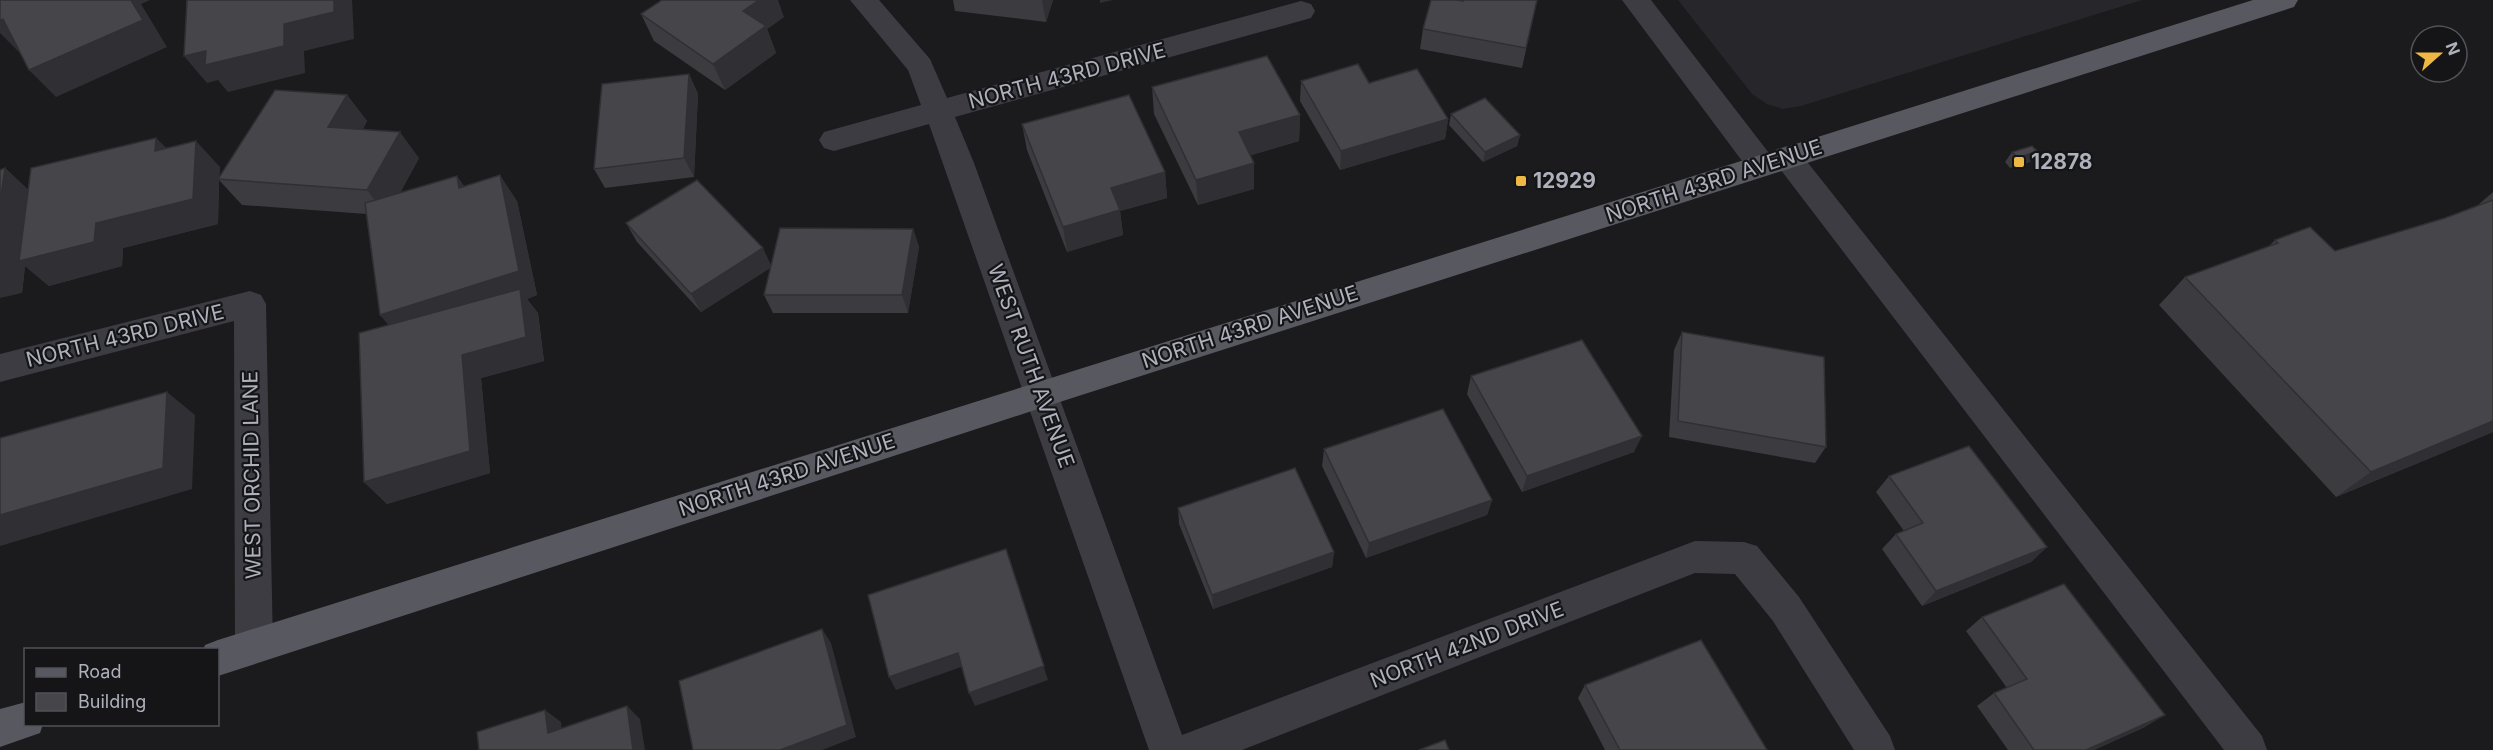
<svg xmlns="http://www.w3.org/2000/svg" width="2493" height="750" font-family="Inter,sans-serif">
  <rect width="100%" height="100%" fill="#1b1a1d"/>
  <path fill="#27262a" d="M1678 0H2142L1801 106 1783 109 1767 104 1752 94Z"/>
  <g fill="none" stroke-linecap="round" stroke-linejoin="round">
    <g fill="#3c3c42" fill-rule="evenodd">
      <path d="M850 0H879L930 59 947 98 1301 1 1311 4 1315 11 1311 18 955 117 974 163 1182 735 1695 541 1744 542 1757 546 1799 597 1890 736 1895 750H1854L1773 621 1735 574 1695 573 1242 750H1149L929 124 834 151 824 148 819 140 824 132 921 105 908 70Z"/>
      <path d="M1622 0H1651L1772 157 1777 149 1787 146 1797 149 2262 736 2267 750H2224L1777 165 1773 173 1762 176 1751 173Z"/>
      <path d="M250 291 261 295 266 304 273 646 267 658 254 664 241 658 235 646 234 321 0 382V354Z"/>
    </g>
    <g fill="#585960" fill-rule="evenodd">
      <path d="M2253 0H2298L2294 7 1041 408 218 676V650H203L205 645 218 640Z"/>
      <path d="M26 702V724H43L40 733 0 747V709Z"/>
    </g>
  </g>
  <g fill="#3b3b40">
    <path d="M953 0H1053L1046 22 955 11Z"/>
    <path d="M1537 0 1522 68 1420 49 1423 29 1463 1Z"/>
    <path d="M641 14 784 17 767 29 776 53 725 90 654 41Z"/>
    <path d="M689 74 698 94 694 177 605 188 594 169Z"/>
    <path d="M1301 81 1369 83 1448 119 1445 139 1340 170 1300 101Z"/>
    <path d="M1152 87 1300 115 1299 141 1251 155 1254 163V189L1198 205 1154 114Z"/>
    <path d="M347 95 367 121 363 129 419 158 400 193 464 186 517 201 537 295 527 299 538 313 544 361 481 378 490 473 387 504 364 482 389 325 380 315 366 214 242 205 219 180 218 224 123 248 122 266 49 286 25 266 22 293 5 168 28 190 156 138 166 148 220 167 219 177Z"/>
    <path d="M1451 114 1520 135 1517 146 1483 162 1449 125Z"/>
    <path d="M1022 124 1165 172 1167 198 1120 211 1123 235 1067 252 1027 150Z"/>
    <path d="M2037 151 2030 162 2010 168 2005 162 2012 152Z"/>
    <path d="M2493 192V432L2336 497 2159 305 2185 277 2269 246 2275 240 2335 251 2445 218 2478 205Z"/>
    <path d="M626 223 771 265 913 229 919 247 908 313H773L764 295 770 268 701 312 637 242Z"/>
    <path d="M1682 332 1826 447 1815 463 1669 437 1674 350Z"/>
    <path d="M1471 376 1634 452 1522 492 1467 394Z"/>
    <path d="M1324 449 1492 500 1487 515 1366 558 1322 466Z"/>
    <path d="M1889 476 2047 547 2031 562 1922 606 1882 549 1896 534 1904 531 1876 492Z"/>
    <path d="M1178 508 1334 552 1332 567 1213 609 1179 524Z"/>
    <path d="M1982 617 2145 727 2094 750H2008L1977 706 1994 693 2007 688 1966 631Z"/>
    <path d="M1585 685 1767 750H1605L1578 698Z"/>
  </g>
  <g fill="#303034">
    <path d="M131 0H150L141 4 167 47 56 97 29 70Z"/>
    <path d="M334 0H352L354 39 304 51 305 73 228 92 218 80 207 83 184 56 284 24Z"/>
    <path d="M759 0H778L784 17 767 29 776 53 725 90 713 64 743 11Z"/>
    <path d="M1043 0H1053L1046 22 1042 1Z"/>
    <path d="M1100 0H1113L1100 3Z"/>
    <path d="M3 19 30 46 18 51 0 33V21Z"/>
    <path d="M689 74 698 94 694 177 684 158Z"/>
    <path d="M347 95 367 121 349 153 328 127Z"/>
    <path d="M1300 115 1299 141 1239 159V132Z"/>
    <path d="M1448 119 1445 139 1340 170 1341 151Z"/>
    <path d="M400 132 419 158 387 216 367 190Z"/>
    <path d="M1520 135 1517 146 1483 162 1485 152Z"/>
    <path d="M156 138 181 164 155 151Z"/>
    <path d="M196 141 220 167 219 179H218L219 180 218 224 123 248 122 266 49 286 25 266 22 293 0 298V203L5 168 33 194 96 223Z"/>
    <path d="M2037 151 2030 162 2010 168 2018 158Z"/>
    <path d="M1254 163V189L1198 205 1196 180Z"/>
    <path d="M1165 172 1167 198 1120 211 1123 235 1067 252 1063 227 1111 188Z"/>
    <path d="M500 175 517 201 537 295 527 299 538 313 544 361 481 378 490 473 387 504 364 482 401 339 380 315Z"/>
    <path d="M457 176 475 201 459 188Z"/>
    <path d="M913 229 919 247 908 313 902 295Z"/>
    <path d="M763 248 772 267 701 312 691 294Z"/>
    <path d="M167 392 195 415 192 489 0 546V515Z"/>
    <path d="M2493 421V432L2336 497 2371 472Z"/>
    <path d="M1642 436 1634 452 1522 492 1527 476Z"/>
    <path d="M1492 500 1487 515 1366 558 1369 543Z"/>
    <path d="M2047 547 2031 562 1922 606 1936 591Z"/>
    <path d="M1334 552 1332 567 1213 609 1212 595Z"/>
    <path d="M1011 564 1048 680 975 706 969 693Z"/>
    <path d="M822 629 831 643 856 737 822 750H780Z"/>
    <path d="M958 653 964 666 896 690 889 677Z"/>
    <path d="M627 706 640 719 645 750H633Z"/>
    <path d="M545 710 561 722 563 745 548 733Z"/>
    <path d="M2165 715 2145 727 2094 750H2086Z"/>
  </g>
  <g fill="#45454a" stroke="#303034" stroke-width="1.5">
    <path d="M0 0H131L143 20 29 70 3 19 0 21Z"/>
    <path d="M187 0H334V12L284 24V46L205 65 206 51 184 56Z"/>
    <path d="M662 0H759L743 11 766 26 713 64 641 14Z"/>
    <path d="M1431 0H1457L1463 1V0H1537L1526 48 1423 29Z"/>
    <path d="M1267 56 1300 115 1239 132 1254 163 1196 180 1152 87Z"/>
    <path d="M1358 64 1369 83 1417 69 1448 119 1341 151 1301 81Z"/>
    <path d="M689 74 684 158 594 169 602 84Z"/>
    <path d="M275 90 347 95 328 127 400 132 367 190 218 179Z"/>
    <path d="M1129 95 1165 172 1111 188 1120 210 1063 227 1022 124Z"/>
    <path d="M1485 98 1520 135 1485 152 1451 114Z"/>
    <path d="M156 138 155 151 196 141 193 199 96 223 94 242 19 261 31 168Z"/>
    <path d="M2032 146 2037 151 2018 158 2012 152Z"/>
    <path d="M5 168 0 203V170Z"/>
    <path d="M500 175 519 271 380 315 365 203 457 176 459 188Z"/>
    <path d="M697 180 763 248 691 294 626 223Z"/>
    <path d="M2493 200V421L2371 472 2185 277 2278 243 2275 240 2310 227 2335 251 2445 218Z"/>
    <path d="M780 228 913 229 902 295H764Z"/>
    <path d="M520 289 526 337 462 355 470 451 364 482 359 333Z"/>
    <path d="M1682 332 1824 357 1826 447 1678 421Z"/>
    <path d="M1582 340 1642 436 1527 476 1471 376Z"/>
    <path d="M167 392 163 468 0 515V438Z"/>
    <path d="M1443 409 1492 500 1369 543 1324 449Z"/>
    <path d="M1969 446 2047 547 1936 591 1896 534 1923 523 1889 476Z"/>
    <path d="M1295 468 1334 552 1212 595 1178 508Z"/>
    <path d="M1006 549 1044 666 969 693 958 653 889 677 868 595Z"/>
    <path d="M2064 584 2165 715 2086 750H2034L1994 693 2027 679 1982 617Z"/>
    <path d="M822 629 847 725 780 750H693L679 681Z"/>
    <path d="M1701 640 1767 750H1620L1585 685Z"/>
    <path d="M627 706 633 750H479L477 732 545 710 548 733Z"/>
    <path d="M1445 740 1449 750H1419Z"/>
  </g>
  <g fill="#edb843" stroke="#151518" stroke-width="2">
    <rect x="2013" y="156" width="12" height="12" rx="3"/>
    <rect x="1515" y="175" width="12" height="12" rx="3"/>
  </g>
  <g text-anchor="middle" stroke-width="4.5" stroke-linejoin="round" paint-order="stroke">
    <g font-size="21" fill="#aeb1bc" stroke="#151518">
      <text transform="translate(1067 76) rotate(-15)" y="7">NORTH 43RD DRIVE</text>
      <text transform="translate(1714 181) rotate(-18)" y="7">NORTH 43RD AVENUE</text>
      <text transform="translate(1250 327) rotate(-18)" y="7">NORTH 43RD AVENUE</text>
      <text transform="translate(125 336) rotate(-14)" y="7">NORTH 43RD DRIVE</text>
      <text transform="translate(1031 366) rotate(70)" y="7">WEST RUTH AVENUE</text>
      <text transform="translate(252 475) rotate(-91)" y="7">WEST ORCHID LANE</text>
      <text transform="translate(787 475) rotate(-18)" y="7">NORTH 43RD AVENUE</text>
      <text transform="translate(1467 645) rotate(-21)" y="7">NORTH 42ND DRIVE</text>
    </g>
    <g font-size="21" font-weight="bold" fill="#aeb1bc" stroke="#151518" text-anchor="start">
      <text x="2031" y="169">12878</text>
      <text x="1533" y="188">12929</text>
    </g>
  </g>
  <rect x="24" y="648" width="195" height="78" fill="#151518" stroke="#52535a" stroke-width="1.5"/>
  <rect x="36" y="668" width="30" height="9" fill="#585960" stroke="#52535a" stroke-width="1.5"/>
  <text x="78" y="678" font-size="18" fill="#aeb1bc">Road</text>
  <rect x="36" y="693" width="30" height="18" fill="#45454a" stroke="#52535a" stroke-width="1.5"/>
  <text x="78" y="708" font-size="18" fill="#aeb1bc">Building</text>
  <g transform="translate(2439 54) rotate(69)"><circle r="28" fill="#151518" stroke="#52535a" stroke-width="1.5"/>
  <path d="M0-4.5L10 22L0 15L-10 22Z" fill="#edb843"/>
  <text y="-9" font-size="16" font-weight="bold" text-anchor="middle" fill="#aeb1bc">N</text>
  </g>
</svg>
